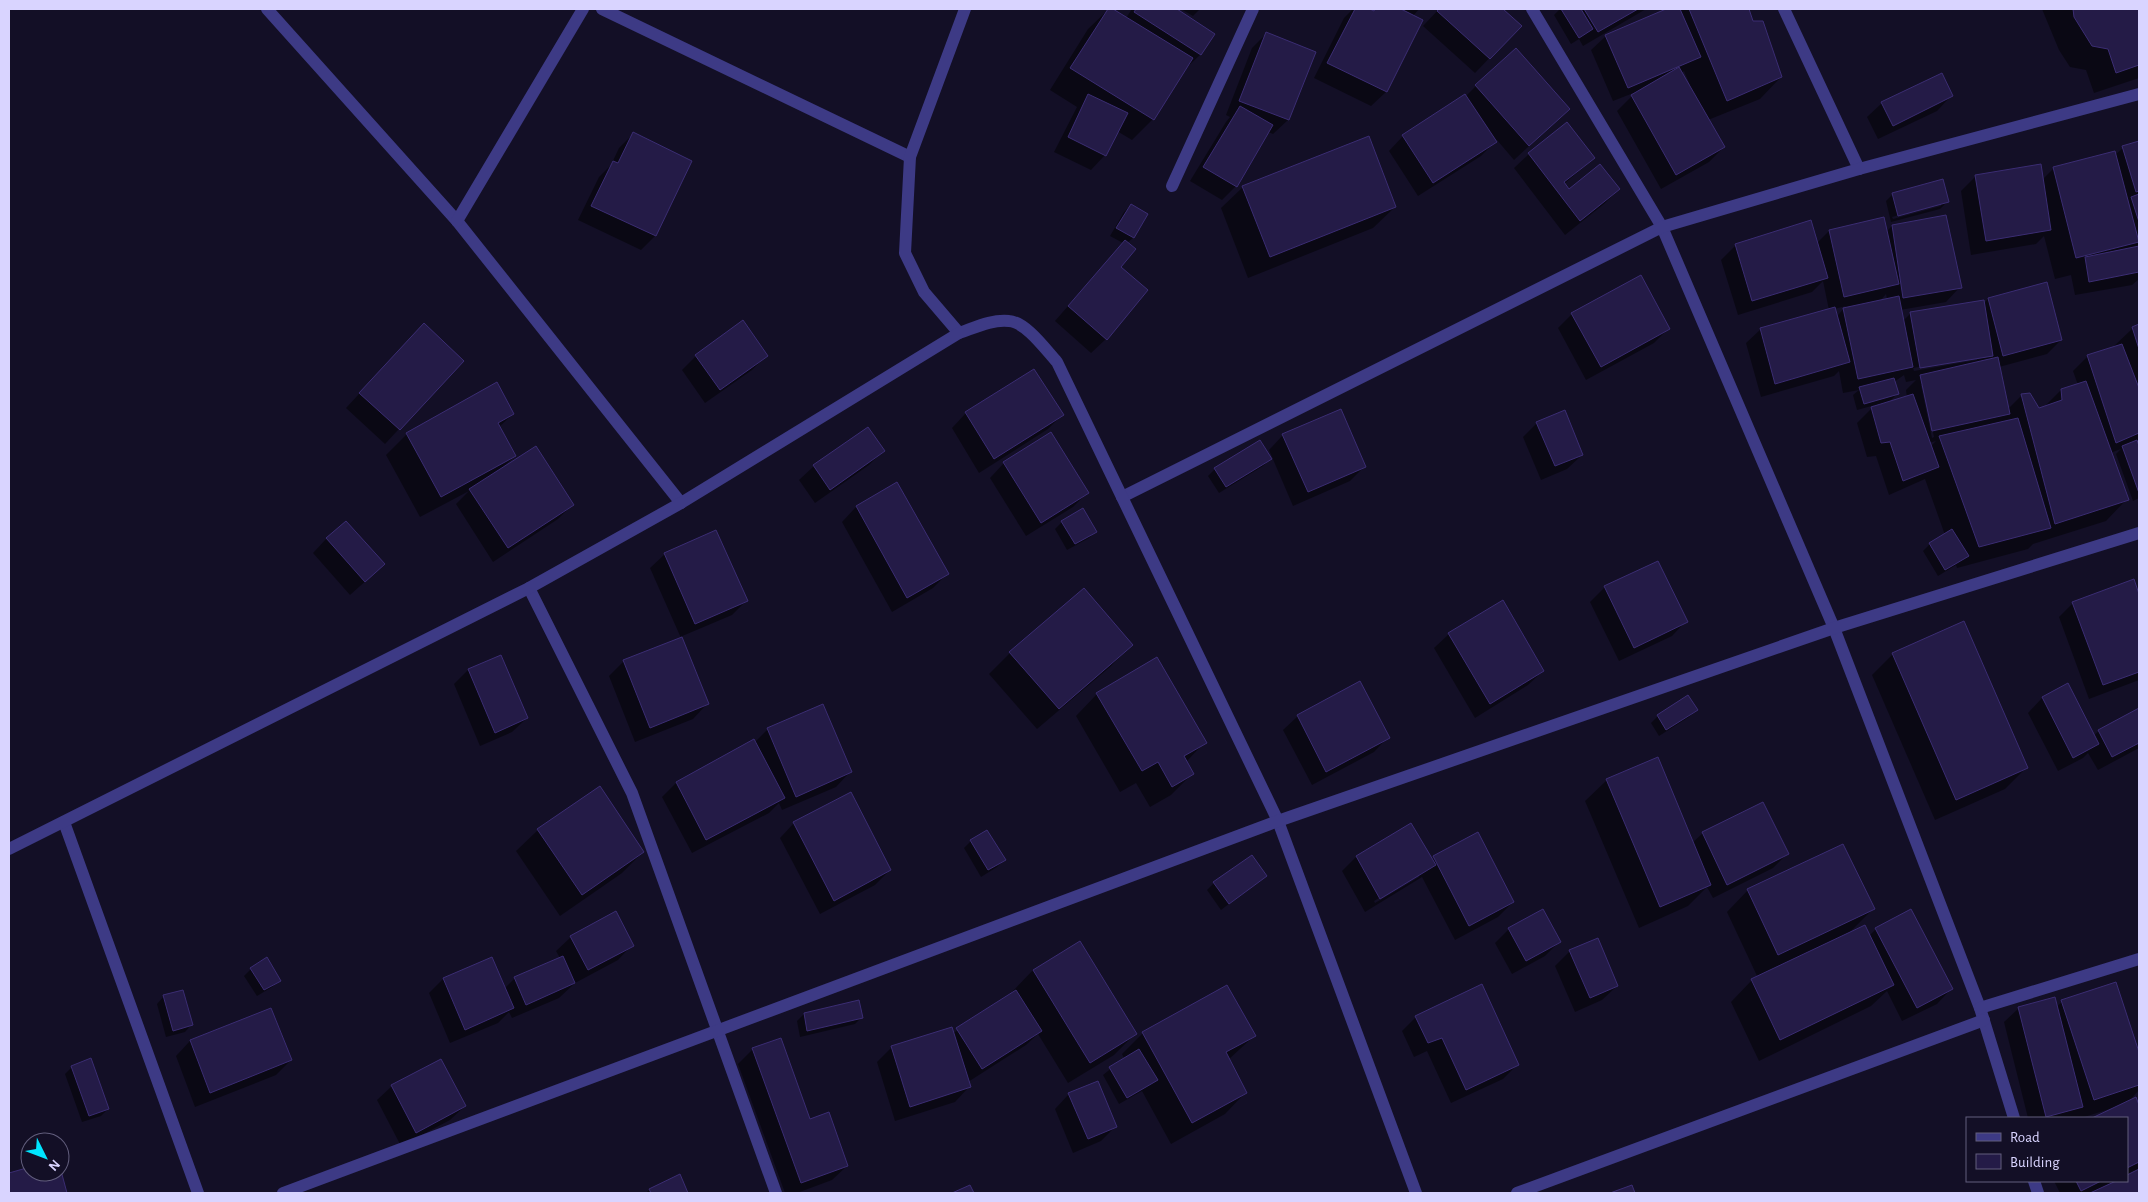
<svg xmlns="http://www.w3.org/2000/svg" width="2148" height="1202" viewBox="0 0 2148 1202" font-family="'Alegreya Sans',sans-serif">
<rect width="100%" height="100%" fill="#130f26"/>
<g fill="#0007" fill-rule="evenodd">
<path d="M1109,9L1126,18L1132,9H1175L1214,34L1200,55L1185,69L1153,119L1132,140L1117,131L1105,155L1091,170L1054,152L1077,107L1050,90L1088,29Z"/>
<path d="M1181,9H1200L1193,16Z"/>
<path d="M1353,9L1371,10L1372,9H1419L1413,16L1421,20L1386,92L1371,106L1314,78L1344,18Z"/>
<path d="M1439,9H1501L1520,26L1475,73L1423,26Z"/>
<path d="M1560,9H1646L1583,46L1579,39L1571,44L1554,15Z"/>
<path d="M1670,9H1747L1781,77L1760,99L1708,120L1724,147L1709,162L1661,189L1617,111L1636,92L1613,101L1591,50L1606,36ZM1684,71L1690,85L1689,86L1681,73Z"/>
<path d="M2042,9H2139V78L2094,93L2086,70L2070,67L2059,50Z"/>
<path d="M1266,34L1315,53L1288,120L1273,134L1268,132L1236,186L1222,200L1190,181L1226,122L1230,117L1226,115L1252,48Z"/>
<path d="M1476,86L1569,109L1514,160L1497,140L1481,156L1418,196L1389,151L1403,136L1466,96Z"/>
<path d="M1951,96L1937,111L1878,139L1867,117L1882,103Z"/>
<path d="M1567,124L1594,158L1564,184L1569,190L1619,189L1604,204L1565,235L1514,168L1529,154Z"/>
<path d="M633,134L655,236L641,250L578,220L599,177L611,165L619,148Z"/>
<path d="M2139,143V279L2132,285L2075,295L2071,275L2055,279L2044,236L2036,244L1971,255L1961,191L1975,177L2042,180L2054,168L2115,155L2123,148Z"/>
<path d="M1243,187L1395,207L1373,228L1248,278L1221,208Z"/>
<path d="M1893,194L1947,202L1940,209L1891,222L1886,201ZM1941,203V206L1893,219L1892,217Z"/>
<path d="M1131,205L1147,215L1133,238L1127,243L1119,268L1106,339L1091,353L1055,321L1123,243L1110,236L1124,212Z"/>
<path d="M1892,226L1960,287L1946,302L1900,310L1903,321L1911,313L1983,304L1988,299L2046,284L2061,340L2047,354L1999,367L2008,409L2022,395L2038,409L2044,407L2061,390L2078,385L2073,371L2088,356L2112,348L2133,328L2139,325V440L2136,442L2139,450V498L2133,501L2116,454L2121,449L2110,453L2127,499L2106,521L2033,544L2028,549L1957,568L1956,565L1938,576L1923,551L1930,544L1945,535L1925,479L1889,495L1876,456L1867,457L1857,423L1875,405L1857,410L1853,395L1859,390L1843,393L1839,371L1834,376L1761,397L1746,343L1761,329L1829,310L1823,281L1812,292L1738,315L1721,260L1736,245L1816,244L1829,231L1886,232ZM1886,294L1887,299L1880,301ZM1846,306L1839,314L1836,317L1834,309ZM1977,357V360L1914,371L1913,368ZM1904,375L1906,382L1916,380L1906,390L1907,398L1888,403L1897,394L1894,382ZM1921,385H1923L1934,437L1932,438ZM1936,441L1930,447L1929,443Z"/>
<path d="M1572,314L1669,328L1654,343L1586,380L1558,328Z"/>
<path d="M424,324L462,361L385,444L346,408Z"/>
<path d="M767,355L752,370L705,403L682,370L696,356Z"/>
<path d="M966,413L1062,415L1048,429L979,473L952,428Z"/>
<path d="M513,414L499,427L515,456L502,468L572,505L558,519L493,562L456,504L469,491L420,517L386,455L407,434Z"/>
<path d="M1537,423L1582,455L1567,469L1541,480L1523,437Z"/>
<path d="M1283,435L1364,467L1350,481L1293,506L1269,450Z"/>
<path d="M883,451L869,465L815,503L799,480L814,466Z"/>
<path d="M1270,459L1263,466L1219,493L1208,476L1215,469Z"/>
<path d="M1004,463L1087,493L1073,507L1026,536L990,478Z"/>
<path d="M897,484L947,574L933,588L892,612L842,522L856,507Z"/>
<path d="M1062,522L1096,531L1089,538L1067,550L1055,529Z"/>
<path d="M327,538L369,578L350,595L313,553Z"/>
<path d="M665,554L747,600L732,615L680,637L707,704L693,719L635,742L609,676L624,661L681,638L650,568Z"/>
<path d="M1657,562L1686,621L1672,636L1619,661L1590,602L1605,587Z"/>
<path d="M2133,581L2139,598V680L2089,699L2059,617L2073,603Z"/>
<path d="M1449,634L1543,671L1528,685L1475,718L1434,648Z"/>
<path d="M1131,645L1110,667L1037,729L989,674L1010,653Z"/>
<path d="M1893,654L2026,768L2005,789L1935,820L1872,675Z"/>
<path d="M500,656L527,718L512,732L480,746L454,684L468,670Z"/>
<path d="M2067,685L2093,736L2099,731L2139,710V748L2098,770L2088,753L2083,758L2058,771L2028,713L2042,698Z"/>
<path d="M1097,694L1205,742L1186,762L1193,773L1171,795L1150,807L1136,783L1120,792L1076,716Z"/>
<path d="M1696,710L1689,717L1659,736L1651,723L1658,716Z"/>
<path d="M1298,716L1388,737L1374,752L1312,785L1283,730Z"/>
<path d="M768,729L850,772L836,787L782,810L779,803L769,813L692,853L662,797L676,783L753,741L754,743Z"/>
<path d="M1607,780L1692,843L1703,833L1787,854L1773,868L1713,898L1707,887L1688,906L1639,928L1585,801Z"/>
<path d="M794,823L890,870L875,885L820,914L780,838Z"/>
<path d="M538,830L643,852L622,873L560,916L516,851Z"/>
<path d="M1477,834L1513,902L1498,917L1455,940L1422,877L1365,912L1342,871L1356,857L1431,860ZM1419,874V877L1375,903L1374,901Z"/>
<path d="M971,841L1004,860L997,867L981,877L964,848Z"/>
<path d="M1265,876L1221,910L1207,890L1214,883Z"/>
<path d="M1748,890L1873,909L1849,933L1869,936L1876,929L1951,989L1937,1004L1902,1021L1887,991L1871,1006L1759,1061L1731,1002L1752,980L1758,978L1727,912Z"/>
<path d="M1509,929L1559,942L1545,956L1512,974L1495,943Z"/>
<path d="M571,937L632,945L618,960L575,983L559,998L512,1018L509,1012L498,1023L450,1043L429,993L443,979L504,989L515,978L560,958L556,951Z"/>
<path d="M1570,951L1617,986L1602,1000L1575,1012L1555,966Z"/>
<path d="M251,969L279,980L272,987L257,996L244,976Z"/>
<path d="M1033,970L1135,1034L1114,1055L1068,1083L1038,1034L1026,1045L968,1082L969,1087L955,1102L895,1121L877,1062L892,1047L952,1034L1013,994L1012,992Z"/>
<path d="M2116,984L2139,1056V1090L2128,1102L2135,1099L2139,1108V1193H2060L2054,1181H2127V1118H2095L2114,1109L2113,1108L2081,1118H2028L2004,1022L2019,1008L2056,1007L2062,1002Z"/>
<path d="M164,996L192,1024L185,1032L166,1037L157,1004Z"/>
<path d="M271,1010L291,1060L276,1075L195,1107L176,1056L190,1041Z"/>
<path d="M804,1014L862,1017L855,1024L800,1037L797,1021Z"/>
<path d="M1416,1017L1518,1064L1503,1079L1451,1103L1427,1051L1414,1057L1402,1031Z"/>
<path d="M1143,1033L1254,1036L1228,1060L1246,1092L1225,1114L1171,1144L1142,1091L1119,1104L1103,1075L1124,1058L1122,1054Z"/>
<path d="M753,1049L847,1166L832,1180L797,1193H785L738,1064Z"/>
<path d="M72,1067L108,1109L101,1116L82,1122L65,1074Z"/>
<path d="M392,1086L465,1106L450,1120L401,1146L377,1100Z"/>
<path d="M1069,1094L1116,1126L1101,1141L1073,1153L1055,1109Z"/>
<path d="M30,1168V1172H60L66,1193H9V1174Z"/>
<path d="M679,1176L687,1193H646L649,1190Z"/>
</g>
<g fill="#241b47" stroke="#3b2d73">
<path d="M1108,9H1113L1193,58L1154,120L1070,68Z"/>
<path d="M1136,9H1177L1215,34L1201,55L1134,12Z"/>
<path d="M1355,9H1370L1374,11L1375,9H1401L1423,20L1387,92L1327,63Z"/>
<path d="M1439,9H1503L1522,26L1490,59L1437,11Z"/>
<path d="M1561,9H1581L1593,29L1579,38Z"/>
<path d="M1584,9H1638L1598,32Z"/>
<path d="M1666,9H1680L1701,57L1628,88L1605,35Z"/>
<path d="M1689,9H1749L1753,21H1763L1782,77L1727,101Z"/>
<path d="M2073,9H2139V65L2116,73L2108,49L2092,46L2074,17Z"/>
<path d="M1266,32L1316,52L1289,120L1239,101Z"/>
<path d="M1516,48L1570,109L1529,146L1475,85Z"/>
<path d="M1679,67L1725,147L1676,175L1631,95Z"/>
<path d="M1942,73L1953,96L1893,126L1881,102Z"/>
<path d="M1088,94L1128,113L1106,156L1068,137Z"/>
<path d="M1465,94L1497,142L1433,183L1402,135Z"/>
<path d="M1240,106L1273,125L1237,187L1203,167Z"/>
<path d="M1567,122L1595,158L1564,182L1569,189L1600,164L1620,189L1580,221L1528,153Z"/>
<path d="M633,132L692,161L656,236L591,206L613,161L618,163Z"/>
<path d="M1369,136L1396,207L1270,257L1242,186Z"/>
<path d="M2139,141V191L2136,192L2122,146Z"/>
<path d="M2115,151L2139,242L2076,258L2053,167Z"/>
<path d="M2041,164L2051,230L1986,241L1975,175Z"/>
<path d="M1943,179L1949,202L1898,216L1892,193Z"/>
<path d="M2139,194V222L2131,197Z"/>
<path d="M1131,204L1148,214L1134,238L1116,228Z"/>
<path d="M1946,215L1962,288L1903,298L1892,225Z"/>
<path d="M1884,217L1899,284L1844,297L1829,230Z"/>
<path d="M1811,220L1828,278L1752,301L1735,244Z"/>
<path d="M1125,240L1136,249L1121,267L1148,290L1107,340L1068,306Z"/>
<path d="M2139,246V272L2089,282L2085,257Z"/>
<path d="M1641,275L1670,329L1601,367L1571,313Z"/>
<path d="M2047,282L2062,340L2003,356L1988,298Z"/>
<path d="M1899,296L1913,367L1858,379L1843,308Z"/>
<path d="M1984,300L1993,356L1920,368L1910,312Z"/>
<path d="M1835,307L1850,362L1775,384L1760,328Z"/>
<path d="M743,320L768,356L720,390L695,355Z"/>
<path d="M424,323L464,361L400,430L359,393Z"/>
<path d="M2139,324V349L2132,327Z"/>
<path d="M2122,344L2139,388V433L2116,443L2087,355Z"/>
<path d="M1998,357L2010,414L1932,431L1920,375Z"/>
<path d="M1034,369L1064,415L994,459L965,412Z"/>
<path d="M1894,378L1899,394L1864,404L1859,387Z"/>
<path d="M2086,381L2129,500L2055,524L2021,394L2030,393L2039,408L2062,400L2061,389Z"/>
<path d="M497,382L514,414L498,423L516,456L441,497L406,433Z"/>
<path d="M1913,394L1939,467L1903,481L1890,442L1881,443L1871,407Z"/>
<path d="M1341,409L1366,467L1308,492L1282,434Z"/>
<path d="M1565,410L1583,455L1555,466L1536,422Z"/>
<path d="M2018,418L2051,528L1979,547L1939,436Z"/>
<path d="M868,427L885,451L830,490L813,465Z"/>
<path d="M1051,432L1089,493L1041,523L1003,462Z"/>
<path d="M1260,440L1272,459L1226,487L1214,468Z"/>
<path d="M2137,440L2139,446V493L2122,446Z"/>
<path d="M536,446L574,505L508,548L469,489Z"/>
<path d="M897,482L949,574L907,598L856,506Z"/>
<path d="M1083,508L1097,532L1075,544L1061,521Z"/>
<path d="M346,521L385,564L365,582L326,538Z"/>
<path d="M1952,529L1969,556L1945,570L1929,543Z"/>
<path d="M716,530L748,601L695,624L664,553Z"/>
<path d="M1658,561L1688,622L1634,648L1604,586Z"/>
<path d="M2134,579L2139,594V672L2103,685L2072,602Z"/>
<path d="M1084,588L1133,645L1059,709L1009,652Z"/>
<path d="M1503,600L1544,671L1490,704L1448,633Z"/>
<path d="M1964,621L2028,768L1956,800L1892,653Z"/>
<path d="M682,637L709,704L650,728L623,660Z"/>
<path d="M501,655L528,718L495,733L468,669Z"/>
<path d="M1157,657L1207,743L1184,756L1194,774L1172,787L1158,762L1142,771L1096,693Z"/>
<path d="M1360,681L1390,738L1326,772L1297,715Z"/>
<path d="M2068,683L2099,744L2073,758L2042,697Z"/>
<path d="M1688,695L1698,710L1666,730L1657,715Z"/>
<path d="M823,704L852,772L796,797L767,728Z"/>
<path d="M2139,708V743L2112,757L2098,730Z"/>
<path d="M754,739L785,798L706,840L676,782Z"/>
<path d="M1658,757L1711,885L1660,907L1606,779Z"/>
<path d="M600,786L644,852L582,895L537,829Z"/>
<path d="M851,792L891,870L834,901L793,822Z"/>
<path d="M1763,802L1789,854L1727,885L1702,832Z"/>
<path d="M1411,823L1436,865L1380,899L1356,856Z"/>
<path d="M987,830L1006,860L988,870L970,840Z"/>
<path d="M1478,832L1514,902L1469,926L1433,856Z"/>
<path d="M1843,844L1875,909L1778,955L1747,889Z"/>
<path d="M1252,855L1267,876L1229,904L1213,882Z"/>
<path d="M1543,909L1561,942L1526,961L1508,928Z"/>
<path d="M1911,909L1953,989L1917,1008L1875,928Z"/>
<path d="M616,911L634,946L588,970L570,936Z"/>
<path d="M1865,925L1894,985L1780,1040L1751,979Z"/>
<path d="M1598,938L1618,986L1590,998L1569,950Z"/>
<path d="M1080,941L1137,1034L1090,1063L1033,970Z"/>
<path d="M563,956L575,983L526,1005L514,977Z"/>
<path d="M267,957L281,981L264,990L250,968Z"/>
<path d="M492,957L514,1008L465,1030L443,978Z"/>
<path d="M2116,982L2139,1052V1085L2094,1100L2061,1000Z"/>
<path d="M1482,984L1519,1065L1466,1090L1442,1038L1428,1043L1415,1016Z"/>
<path d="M1227,985L1256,1036L1226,1052L1247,1093L1192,1123L1142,1032Z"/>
<path d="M183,990L193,1025L173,1031L163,995Z"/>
<path d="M1016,990L1042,1031L982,1069L956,1028Z"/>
<path d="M2055,997L2083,1107L2046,1117L2018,1007Z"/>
<path d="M859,1000L863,1018L807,1031L804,1013Z"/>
<path d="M271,1008L292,1060L210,1093L190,1040Z"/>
<path d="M952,1027L971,1087L910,1107L891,1046Z"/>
<path d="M781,1038L810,1119L829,1112L848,1166L801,1183L752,1048Z"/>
<path d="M1139,1049L1158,1080L1127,1098L1109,1067Z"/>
<path d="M91,1058L109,1109L89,1116L71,1066Z"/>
<path d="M441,1059L466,1106L416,1133L391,1085Z"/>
<path d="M1098,1081L1117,1127L1088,1139L1068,1093Z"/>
<path d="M2136,1097L2139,1105V1162L2127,1168V1118H2092Z"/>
<path d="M30,1167V1172H60V1167L67,1193H9V1173Z"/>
<path d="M2139,1169V1193H2090L2116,1181H2127V1175Z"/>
<path d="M680,1174L688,1193H651L649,1189Z"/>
<path d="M2076,1181H2101L2081,1191Z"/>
<path d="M970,1185L974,1193H952Z"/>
<path d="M1632,1185L1635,1193H1610Z"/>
</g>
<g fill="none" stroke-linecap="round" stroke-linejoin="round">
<g stroke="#3d3a85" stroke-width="12">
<path d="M267,9L457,221L681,503"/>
<path d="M602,9L910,157"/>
<path d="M1532,9L1662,227L1834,628L1980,1008L2014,1118"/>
<path d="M1784,9L1859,169"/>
<path d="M1172,186L1253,9"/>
<path d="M457,221L583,9"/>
<path d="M959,333L924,292L905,253L910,157L965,9"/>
<path d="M1122,497L1662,227L1859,169L2139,94"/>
<path d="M529,588L632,793L776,1193"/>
<path d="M64,822L198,1193"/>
<path d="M9,849L529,588L681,503L959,333C974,328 992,319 1009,321C1026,322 1046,350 1057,362L1278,821L1416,1193"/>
<path d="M1980,1008L2139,959"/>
<path d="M2034,1181L2038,1193"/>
<path d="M283,1193L1278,821L1834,628L2139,533"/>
<path d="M1517,1193L1984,1020"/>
</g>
</g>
<rect width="2148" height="1202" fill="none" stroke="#d9d4ff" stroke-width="20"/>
<rect x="1966" y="1117" width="162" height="65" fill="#130f26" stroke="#625e7d"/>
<rect x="1976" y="1133" width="25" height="8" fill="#3d3a85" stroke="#625e7d"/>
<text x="2010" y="1142" font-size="15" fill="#d9d4ff">Road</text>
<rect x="1976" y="1154" width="25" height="15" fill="#241b47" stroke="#625e7d"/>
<text x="2010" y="1167" font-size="15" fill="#d9d4ff">Building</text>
<g transform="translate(45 1157) rotate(132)"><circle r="24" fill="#130f26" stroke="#625e7d"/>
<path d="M0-4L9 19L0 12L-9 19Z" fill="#00e5ff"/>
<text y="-8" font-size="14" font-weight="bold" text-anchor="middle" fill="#d9d4ff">N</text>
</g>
</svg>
